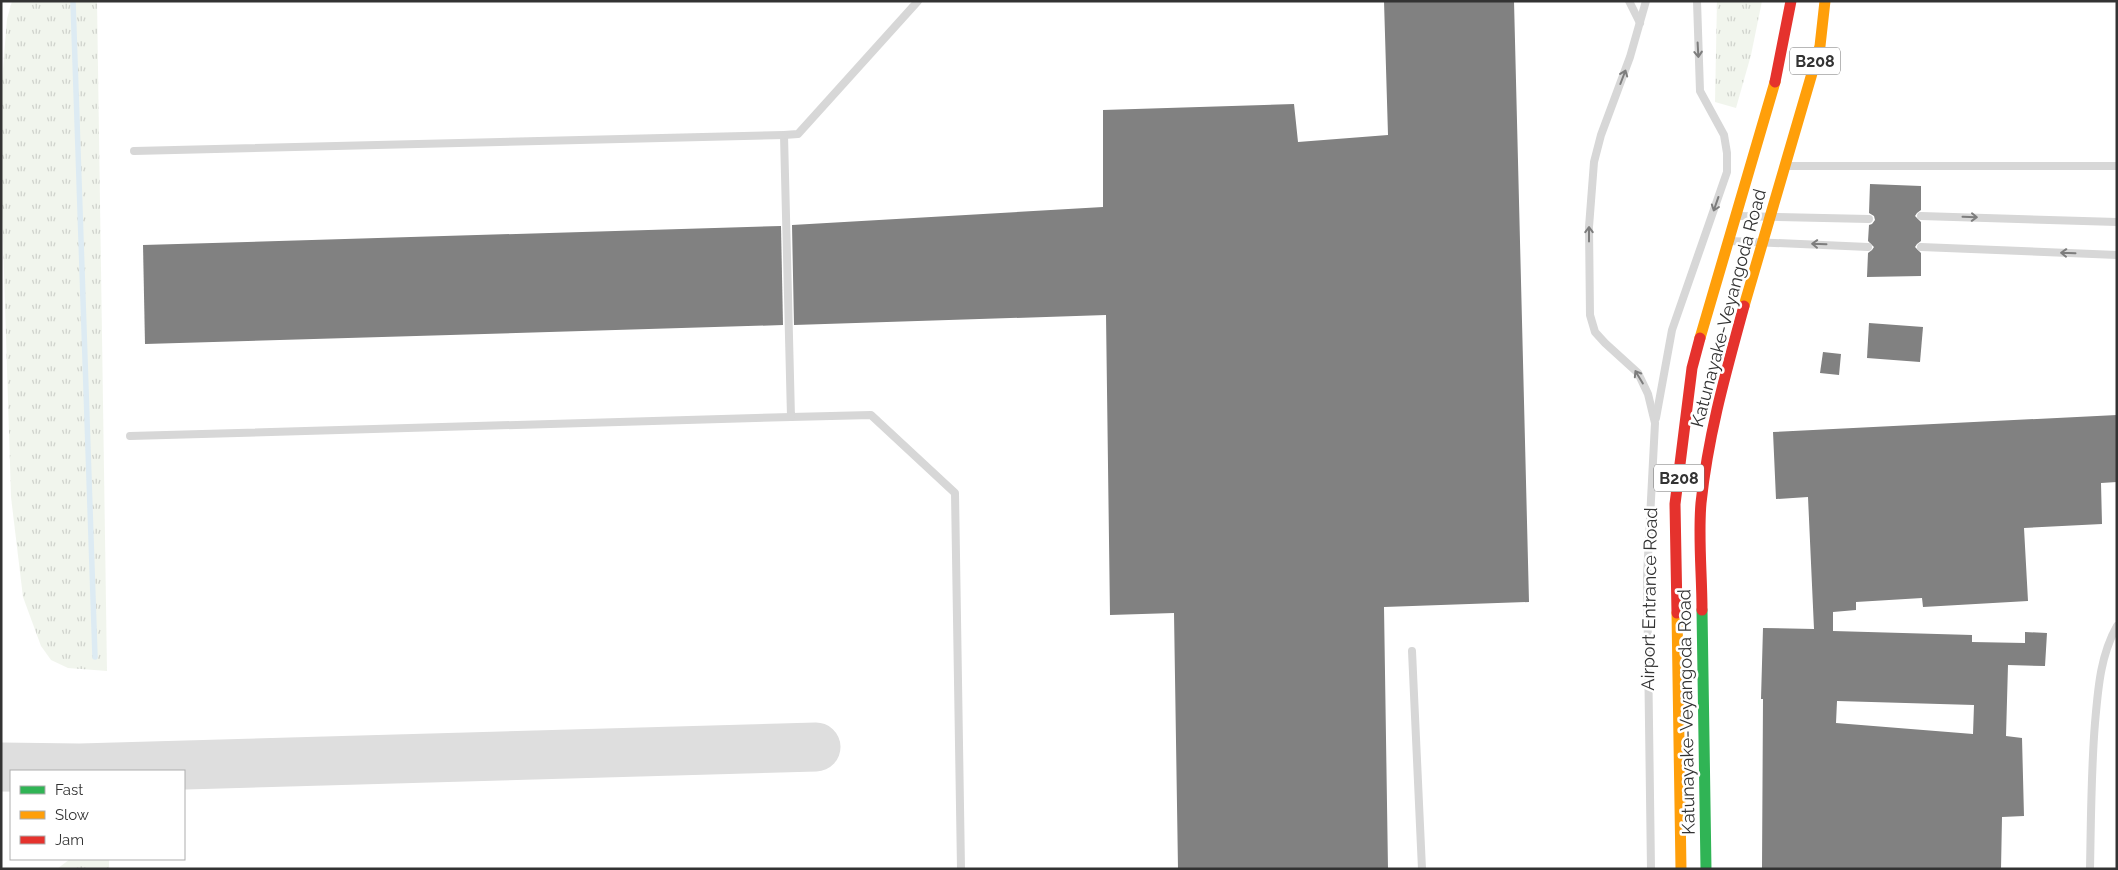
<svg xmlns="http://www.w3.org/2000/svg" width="2118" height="870" viewBox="0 0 2118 870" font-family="Raleway,sans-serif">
<defs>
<pattern id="grass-tufts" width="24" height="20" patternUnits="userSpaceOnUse" patternTransform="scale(1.25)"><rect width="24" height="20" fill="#f1f5ed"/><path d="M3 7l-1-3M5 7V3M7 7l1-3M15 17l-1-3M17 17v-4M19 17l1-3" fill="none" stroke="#cfd2cc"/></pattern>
</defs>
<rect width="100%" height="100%" fill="#fff"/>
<g fill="url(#grass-tufts)">
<path d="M12,1H97L107,671L68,668L51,660L41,646L23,597L11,497L1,177V94L7,19Z"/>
<path d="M1717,1H1762L1751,55L1736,108L1715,102Z"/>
<path d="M70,859H109V869H57Z"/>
</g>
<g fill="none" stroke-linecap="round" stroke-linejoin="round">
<path stroke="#ddebf3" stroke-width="5.5" d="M73,1L95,657"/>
<path stroke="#dedede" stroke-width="49" d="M1,767L80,768L816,747"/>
</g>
<g fill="#818181" fill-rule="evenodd">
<path d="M1384,1H1514L1529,602L1384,607L1388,869H1178L1174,613L1110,615L1106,315L794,325L792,225L1103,207V110L1294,104L1298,142L1388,135Z"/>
<path d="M1870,184L1921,186V210L1917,213L1915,216L1921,222V241L1917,244L1915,247L1921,253V276L1867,277L1868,253L1872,250L1874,247L1868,241L1869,225L1872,224L1875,220L1874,216L1869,213Z"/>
<path d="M781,226L783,325L145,344L143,245Z"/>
<path d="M1869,323L1923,327L1920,362L1867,358Z"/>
<path d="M1823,352L1841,354L1839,375L1820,373Z"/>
<path d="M2117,415V482L2101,483L2102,524L2024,528L2028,601L1923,607L1922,598L1856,602V610L1833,612V631L1972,635V642L2025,643V632L2047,633L2045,666L2008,665L2006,736L2022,738L2024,816L2002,817L2001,869H1762L1763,699H1761L1763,628L1814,629L1808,497L1776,499L1773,432ZM1837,701L1974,705L1973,734L1836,723Z"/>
</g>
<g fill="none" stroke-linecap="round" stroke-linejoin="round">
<g stroke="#d7d7d7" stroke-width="8">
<path d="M918,1L798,134L784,135L791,417L871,415L955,493L961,869"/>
<path d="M1629,1L1640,23"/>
<path d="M1646,1L1630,57L1601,135L1594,162L1589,227L1590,315L1595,332L1605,343L1638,373L1648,394L1655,423L1647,576L1651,869"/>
<path d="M134,151L784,135"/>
<path d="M1788,166H2117"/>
<path d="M1738,216L1869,219"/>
<path d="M1921,216L2117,222"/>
<path d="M1730,241L1868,247"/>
<path d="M1921,247L2117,255"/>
<path d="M1656,418L1672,330L1727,172V153L1724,135L1700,91L1697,1"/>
<path d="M130,436L791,417"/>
<path d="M1412,651L1422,869"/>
<path d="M2090,869C2091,820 2091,771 2095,723C2098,690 2100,656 2117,626"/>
</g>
<path stroke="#30b455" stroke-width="11" d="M1702,610L1706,869"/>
<g stroke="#ff9f0a" stroke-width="11">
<path d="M1744,306L1820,46L1825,1"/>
<path d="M1700,338L1775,82"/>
<path d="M1677,613L1681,869"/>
</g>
<g stroke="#e5322d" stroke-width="11">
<path d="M1775,82L1791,1"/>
<path d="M1702,610C1702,575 1698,537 1701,503C1708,435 1726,372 1744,306"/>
<path d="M1677,613L1675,504L1692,368L1700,338"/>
</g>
</g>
<defs><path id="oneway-shaft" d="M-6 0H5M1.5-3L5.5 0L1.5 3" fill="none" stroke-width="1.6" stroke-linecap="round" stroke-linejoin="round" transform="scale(1.25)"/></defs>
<g stroke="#7d7d7d">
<use href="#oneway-shaft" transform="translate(1698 50) rotate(87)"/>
<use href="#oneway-shaft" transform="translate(1623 77) rotate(-69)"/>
<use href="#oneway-shaft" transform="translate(1716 204) rotate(109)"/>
<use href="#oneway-shaft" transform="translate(1970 217) rotate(2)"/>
<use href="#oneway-shaft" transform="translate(1589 234) rotate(-90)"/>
<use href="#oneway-shaft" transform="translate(1819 244) rotate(-178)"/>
<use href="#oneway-shaft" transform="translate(2068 253) rotate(-178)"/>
<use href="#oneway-shaft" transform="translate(1639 377) rotate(-121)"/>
</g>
<g text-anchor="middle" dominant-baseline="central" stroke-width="5" stroke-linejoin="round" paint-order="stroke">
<g fill="#fff" stroke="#707070" stroke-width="1">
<rect x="1790" y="47.5" width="50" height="27" rx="4"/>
<rect x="1654" y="464.5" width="50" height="27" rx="4"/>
</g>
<g font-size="16" font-weight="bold" fill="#333">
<text x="1815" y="61">B208</text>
<text x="1679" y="478">B208</text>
</g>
<g font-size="18" fill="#333" stroke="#fff">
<text transform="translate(1728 308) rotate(-75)">Katunayake-Veyangoda Road</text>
<text transform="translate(1649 599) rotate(-89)">Airport Entrance Road</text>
<text transform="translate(1686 712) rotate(-91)">Katunayake-Veyangoda Road</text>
</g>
</g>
<rect width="2118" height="870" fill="none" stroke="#333333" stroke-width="5"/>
<rect x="10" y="770" width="175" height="90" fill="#ffffff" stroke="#adadad"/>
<rect x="20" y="786" width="25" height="8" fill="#30b455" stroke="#adadad"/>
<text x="55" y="795" font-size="15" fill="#333333">Fast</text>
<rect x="20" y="811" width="25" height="8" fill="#ff9f0a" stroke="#adadad"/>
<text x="55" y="820" font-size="15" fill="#333333">Slow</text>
<rect x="20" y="836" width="25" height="8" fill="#e5322d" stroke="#adadad"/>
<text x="55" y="845" font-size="15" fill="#333333">Jam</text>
</svg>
